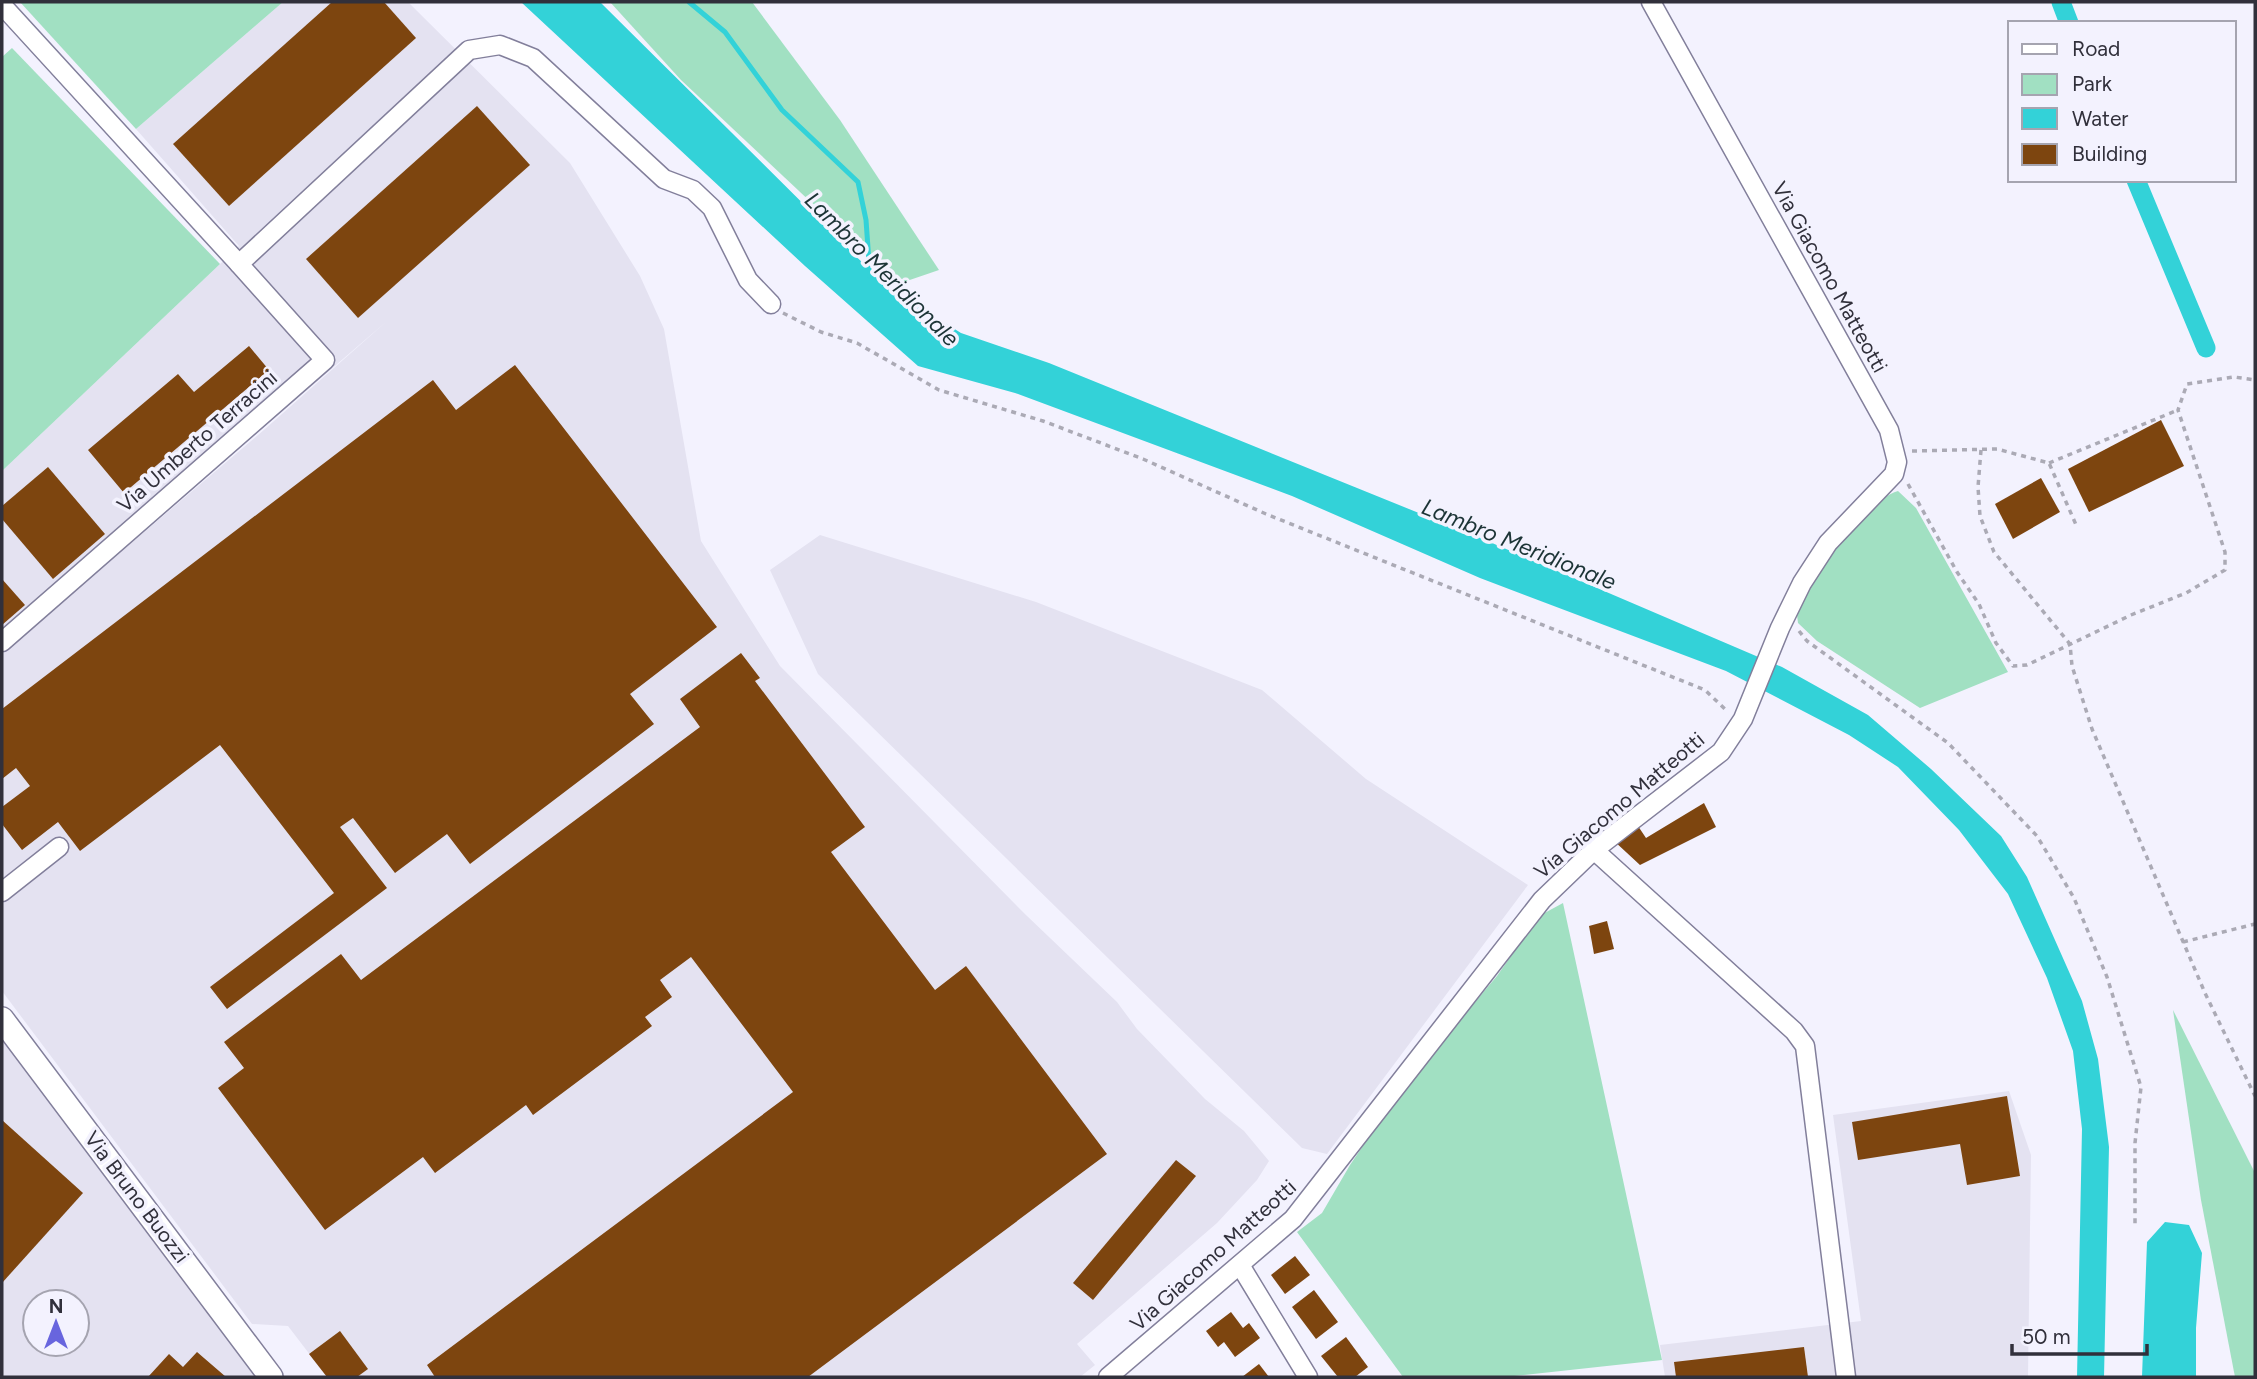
<svg xmlns="http://www.w3.org/2000/svg" width="2257" height="1379" viewBox="0 0 2257 1379" font-family="Figtree,sans-serif">
<rect width="100%" height="100%" fill="#f3f2fe"/>
<g fill="#e4e2f1" fill-rule="evenodd">
<path d="M283,2H408L570,163L640,276L664,329L701,541L780,666L1026,915L1117,1002L1137,1029L1205,1099L1244,1131L1269,1161L1257,1180L1217,1223L1077,1344L1095,1365L1080,1377H327L288,1326L252,1324L2,991V471L239,246L136,129ZM387,321L265,429L102,568V567Z"/>
<path d="M820,535L1036,602L1262,690L1366,779L1528,885L1327,1154L1302,1148L818,674L770,570Z"/>
<path d="M2,1038L154,1240L255,1377H2ZM35,1302H77V1344H35Z"/>
<path d="M2009,1091L2031,1155L2028,1377H1665L1660,1345L1861,1321L1833,1115Z"/>
</g>
<g fill="#a1e0c2">
<path d="M20,2H283L136,129Z"/>
<path d="M610,2H752L840,120L939,270L898,284L681,80Z"/>
<path d="M12,48L220,264L2,471V57Z"/>
<path d="M1898,491L1916,508L2008,672L1920,708L1817,641L1798,623L1796,607C1817,573 1860,503 1898,491Z"/>
<path d="M1563,903L1662,1360L1505,1377H1403L1297,1232L1322,1213L1350,1165L1402,1088L1497,976L1539,916Z"/>
<path d="M2173,1010L2255,1173V1377H2235L2201,1200Z"/>
</g>
<g fill="#33d2d8">
<path d="M521,2H600L887,287L961,333L1049,363L1478,537L1782,667L1868,715L1931,769L2001,836L2027,877L2082,1001L2098,1059L2109,1147L2104,1377H2077L2082,1129L2073,1051L2047,978L2008,894L1959,830L1898,767L1849,735L1726,671L1480,578L1292,496L1015,393L918,366L805,266Z"/>
<path d="M2165,1222L2189,1225L2202,1253L2196,1328V1377H2142L2147,1242Z"/>
</g>
<g fill="none" stroke-linecap="round" stroke-linejoin="round">
<path stroke="#33d2d8" stroke-width="5" d="M689,2L725,32L782,110L858,182L866,220L870,276"/>
<g stroke="#33d2d8" stroke-width="19">
<path d="M2061,2L2069,23"/>
<path d="M2136,180L2206,348"/>
</g>
</g>
<g fill="#7d450f">
<path d="M332,2H384L416,38L229,206L173,144Z"/>
<path d="M477,106L530,165L358,318L306,259Z"/>
<path d="M249,346L269,370L124,493L88,450L178,374L194,392Z"/>
<path d="M515,365L717,627L630,694L654,724L470,864L447,834L395,873L353,818L340,827L387,888L227,1009L210,987L334,893L220,745L80,851L58,822L22,850L2,824V807L30,786L16,768L2,779V709L433,380L456,410Z"/>
<path d="M2161,420L2184,466L2089,512L2068,469Z"/>
<path d="M48,467L105,534L53,579L2,519V506Z"/>
<path d="M2041,478L2060,512L2013,539L1995,504Z"/>
<path d="M2,579L25,605L2,625Z"/>
<path d="M741,653L760,678L755,681L865,827L831,852L935,990L966,966L1107,1154L808,1377H435L427,1365L793,1092L691,957L660,980L672,997L645,1017L652,1026L533,1115L526,1105L435,1173L423,1157L325,1230L218,1088L244,1068L224,1042L341,954L361,980L700,727L680,699Z"/>
<path d="M1704,803L1716,827L1640,865L1613,840L1638,826L1646,838Z"/>
<path d="M1607,921L1614,949L1594,954L1589,926Z"/>
<path d="M2007,1096L2020,1176L1967,1185L1960,1144L1858,1160L1852,1122Z"/>
<path d="M2,1120L83,1193L2,1283Z"/>
<path d="M1176,1160L1196,1176L1093,1300L1073,1283Z"/>
<path d="M1295,1256L1310,1275L1285,1294L1271,1275Z"/>
<path d="M1314,1290L1338,1322L1316,1339L1292,1307Z"/>
<path d="M1231,1312L1243,1328L1249,1323L1260,1338L1235,1357L1224,1342L1218,1347L1206,1331Z"/>
<path d="M340,1331L368,1369L357,1377H327L309,1354Z"/>
<path d="M1346,1337L1368,1367L1355,1377H1338L1321,1356Z"/>
<path d="M1804,1347L1808,1377H1676L1674,1362Z"/>
<path d="M197,1352L226,1377H148L169,1354L183,1367Z"/>
<path d="M1259,1364L1269,1377H1242Z"/>
</g>
<g fill="none" stroke-linecap="round" stroke-linejoin="round">
<g stroke="#827f9b" stroke-width="21">
<g id="minor">
<path d="M2,5L239,264"/>
<path d="M2,642L325,360L239,264L469,50L500,45L533,58L664,179L693,190L712,208L748,280L771,304"/>
<path d="M1594,850L1794,1031L1805,1046L1846,1377"/>
<path d="M2,892L59,847"/>
<path d="M1240,1265L1308,1377"/>
<path d="M1108,1377L1293,1219L1542,900L1594,850L1721,752L1743,719L1780,628L1802,583L1828,543L1894,474L1897,462L1889,430L1651,2"/>
</g>
</g>
<g stroke="#827f9b" stroke-width="26">
<path id="major" d="M2,1019L271,1377"/>
</g>
<g stroke="#abaab5" stroke-width="3.5" stroke-dasharray="5 5" stroke-linecap="butt">
<path d="M783,313L821,332L857,343L939,390L1043,421L1143,459L1266,514L1705,690L1727,711"/>
<path d="M1981,450L1978,487L1980,516L1994,552L2070,644L2072,666L2092,729L2205,993L2255,1096"/>
<path d="M1912,451L1997,449L2049,463L2077,527"/>
<path d="M2049,463L2178,410"/>
<path d="M1908,484L1957,572L1979,604L1996,643L2013,666L2027,665L2131,615L2186,593L2225,570V552L2178,410L2187,384L2234,377L2255,380"/>
<path d="M1799,631L1807,641L1948,743L2037,836L2074,898L2107,977L2141,1087L2135,1143V1227"/>
<path d="M2183,942L2255,924"/>
</g>
<use href="#minor" stroke="#fff" stroke-width="18"/>
<use href="#major" stroke="#fff" stroke-width="23"/>
</g>
<g text-anchor="middle" dominant-baseline="central" stroke-width="7" stroke-linejoin="round" paint-order="stroke">
<g font-size="21" fill="#31303b" stroke="#f3f2fe">
<text transform="translate(1830 277) rotate(61)">Via Giacomo Matteotti</text>
<text transform="translate(197 441) rotate(-41)">Via Umberto Terracini</text>
<text transform="translate(1619 805) rotate(-40)">Via Giacomo Matteotti</text>
<text transform="translate(137 1197) rotate(53)">Via Bruno Buozzi</text>
<text transform="translate(1213 1255) rotate(-42)">Via Giacomo Matteotti</text>
</g>
<g font-size="23" font-style="italic" fill="#1c3436" stroke="#f3f2fe">
<text transform="translate(882 269) rotate(45)">Lambro Meridionale</text>
<text transform="translate(1519 544) rotate(22)">Lambro Meridionale</text>
</g>
</g>
<rect width="2257" height="1379" fill="none" stroke="#31303b" stroke-width="7"/>
<rect x="2008" y="21" width="228" height="161" fill="#f3f2fe" stroke="#a5a4b0" stroke-width="2"/>
<rect x="2022" y="44" width="35" height="10" fill="#ffffff" stroke="#a5a4b0" stroke-width="2"/>
<text x="2072" y="56" font-size="21" fill="#31303b">Road</text>
<rect x="2022" y="74" width="35" height="21" fill="#a1e0c2" stroke="#a5a4b0" stroke-width="2"/>
<text x="2072" y="91" font-size="21" fill="#31303b">Park</text>
<rect x="2022" y="108" width="35" height="21" fill="#33d2d8" stroke="#a5a4b0" stroke-width="2"/>
<text x="2072" y="126" font-size="21" fill="#31303b">Water</text>
<rect x="2022" y="144" width="35" height="21" fill="#7d450f" stroke="#a5a4b0" stroke-width="2"/>
<text x="2072" y="161" font-size="21" fill="#31303b">Building</text>
<g transform="translate(56 1323)"><circle r="33" fill="#f3f2fe" stroke="#a5a4b0" stroke-width="2"/>
<path d="M0-5L12 26L0 18L-12 26Z" fill="#6865de"/>
<text y="-10" font-size="19" font-weight="bold" text-anchor="middle" fill="#31303b">N</text>
</g>
<path d="M2012 1344v10h135v-10" fill="none" stroke="#31303b" stroke-width="3.5"/>
<text x="2022" y="1344" font-size="21" fill="#31303b" stroke="#f3f2fe" stroke-width="5" paint-order="stroke">50 m</text>
</svg>
